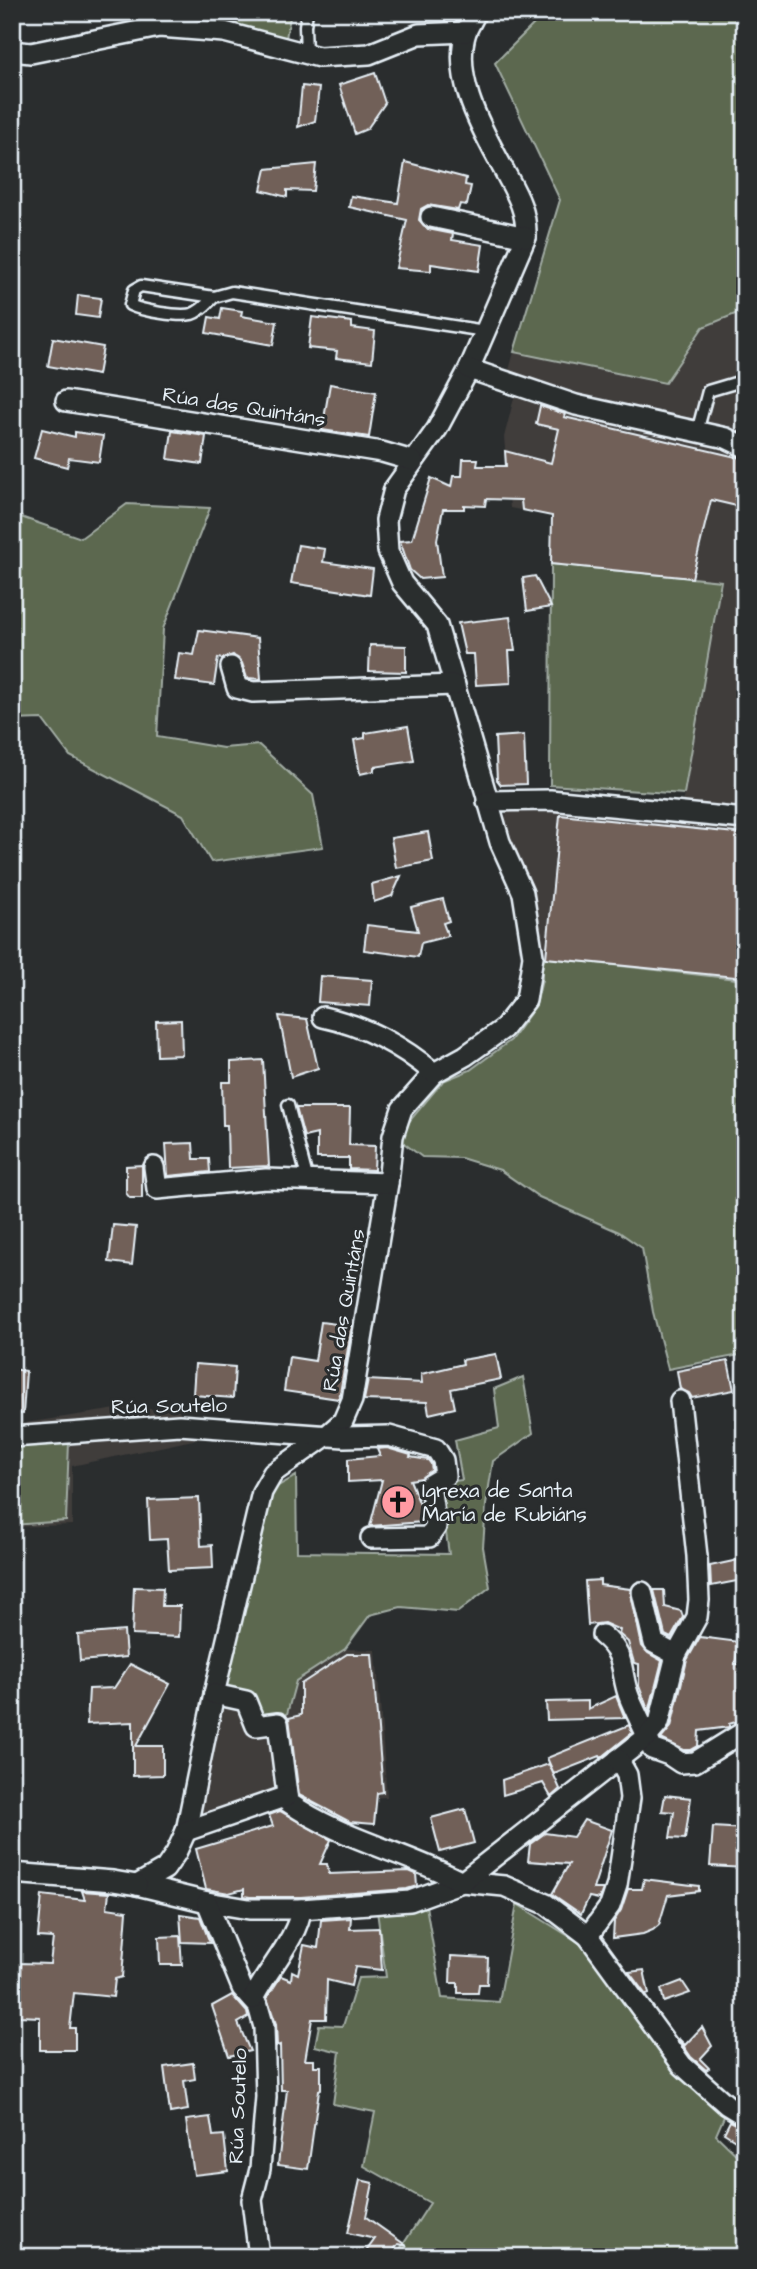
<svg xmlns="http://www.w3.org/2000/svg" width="757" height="2269" viewBox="0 0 757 2269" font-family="'Architects Daughter',sans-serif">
<rect width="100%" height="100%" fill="#2a2d2e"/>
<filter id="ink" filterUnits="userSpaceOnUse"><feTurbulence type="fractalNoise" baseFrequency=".0143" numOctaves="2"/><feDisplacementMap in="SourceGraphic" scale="14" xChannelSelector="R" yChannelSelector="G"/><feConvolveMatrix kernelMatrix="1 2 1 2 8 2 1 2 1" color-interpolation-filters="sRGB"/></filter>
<g filter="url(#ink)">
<g fill="#3f3c3b">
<path d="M745,310V980L542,957L530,890L502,824L507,813L518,807L549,809L679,822L721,581L551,564L552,516L510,508L504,437L514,398L509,370L514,352L665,383L703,327Z"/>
<path d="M123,1408L180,1410L179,1424L244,1429L72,1466V1525L12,1527V1425Z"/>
<path d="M345,1649L376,1650L387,1797L344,1799L308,1789L293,1800L195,1837L225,1691L260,1720L287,1714L296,1681Z"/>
</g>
<g fill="#5b6850" stroke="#a2aca4" stroke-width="2">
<path d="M158,12H291L284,48L159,27Z"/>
<path d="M546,12H745V310L703,327L665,383L514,352L560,200L495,63Z"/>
<path d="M127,504L210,508L163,629L157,737L223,748L259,745L313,795L323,847L211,862L183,815L70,756L42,719L12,720V514L81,538Z"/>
<path d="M551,564L721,581L684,794L550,785Z"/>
<path d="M542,957L745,980V1354L668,1369L653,1312L642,1248L619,1232L539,1197L500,1170L461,1158L422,1157L401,1141L407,1124L443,1081L470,1070L511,1040L536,1005L542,980Z"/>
<path d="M523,1377L533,1433L493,1461L486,1505L483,1547L490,1587L458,1612L401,1607L370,1615L345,1649L296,1681L287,1714L260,1720L225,1691L264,1494L296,1476L297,1552L449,1554L439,1483L462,1480L455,1440L499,1428L494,1389Z"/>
<path d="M69,1442L66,1521L12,1525V1448Z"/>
<path d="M425,1900L442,1998L499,2002L517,1904L583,1945L673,2064L726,2112L716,2135L745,2163V2257H395L430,2203L364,2166L375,2112L333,2104L340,2052L315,2046L319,2025L343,2026L358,1978L386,1977L377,1911Z"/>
</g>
<g fill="#716058" stroke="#e8f1f8" stroke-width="2">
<path d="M375,73L385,103L367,129L355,134L339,85Z"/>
<path d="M302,86L319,88L315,121L298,127Z"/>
<path d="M405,162L466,178L465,185L471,186L467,205L460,204L458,210L428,205L421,209L419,220L428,229L453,234L452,240L483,245L479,271L431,264V271L396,268L407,220L349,207L351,196L398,203Z"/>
<path d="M316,164L313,191L287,190V197L261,190L266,169Z"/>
<path d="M78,295L101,298L98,318L76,315Z"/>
<path d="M222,308L242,311L241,316L277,322L273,345L206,333L209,317L220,319Z"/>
<path d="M312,317L352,322V328L375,331L372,362L336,358L337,351L308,348Z"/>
<path d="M53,338L103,347L98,375L48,366Z"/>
<path d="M330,384L376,392L369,437L322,430Z"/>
<path d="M540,406L565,414L564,417L745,459V491L741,507L711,500L692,578L551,564L552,516L522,510L521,500L486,499L485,506L464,505V509H443L437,540L442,577L420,579L410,570L400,541L412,540L431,478L451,487L453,476H462L463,459H478L477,466H506L505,451L551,463L559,429L536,424Z"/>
<path d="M42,429L75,437V432L103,436L99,462L69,458L67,467L34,458Z"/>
<path d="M172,431L206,436L202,464L168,459Z"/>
<path d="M298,545L325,549L323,562L373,569L370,595L291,583Z"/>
<path d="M535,576L551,607L527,611L523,578Z"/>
<path d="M510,617L515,651H509L511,683L476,685L474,654H465L458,623Z"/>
<path d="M199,630L258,638L261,679L247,678L242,663L233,655L222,659L218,658L214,685L175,680L179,653L194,655Z"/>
<path d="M370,645L406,646V672L369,671Z"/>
<path d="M408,726L414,761L374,767V771L360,774L354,740L365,738V733Z"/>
<path d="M524,735L526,784L501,785L497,780L495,737Z"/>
<path d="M560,815L745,834V978L546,958Z"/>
<path d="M428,832L433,861L396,868L391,838Z"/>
<path d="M401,876L392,896L374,902L372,884Z"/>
<path d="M443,899L449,921L443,923L448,936L421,943L418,957L364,950L367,925L418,931L411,907Z"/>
<path d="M320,976L372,980L370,1006L318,1002Z"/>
<path d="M279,1016L307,1019L318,1068L291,1077Z"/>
<path d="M181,1020L182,1055L157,1056L156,1021Z"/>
<path d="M263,1060L269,1166L228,1168L227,1125H223L222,1082H231V1062Z"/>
<path d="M296,1108H350L349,1145L375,1146L374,1170L349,1169V1158H317V1134L304,1137Z"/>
<path d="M193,1143L194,1159H209L210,1172L168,1176L166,1144Z"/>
<path d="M142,1165V1198H130L126,1193V1166Z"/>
<path d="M113,1225L136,1227L132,1265L109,1262Z"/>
<path d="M321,1322L352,1326L339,1399L284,1391L289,1357L315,1361Z"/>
<path d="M496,1354L501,1379L451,1389L455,1408L429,1414L427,1402L364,1400L368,1380L422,1383L421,1374L463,1364L462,1360Z"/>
<path d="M728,1361L734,1390L692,1398L689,1393L680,1389L677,1371Z"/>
<path d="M195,1364L235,1367L233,1398L193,1395Z"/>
<path d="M12,1369L26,1371L23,1414L12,1413Z"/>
<path d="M387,1448L411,1455L410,1457L428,1460L431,1464L432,1470L421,1478L410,1480L421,1507L423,1522L370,1526L382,1480L348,1482V1459L380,1456L377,1449Z"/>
<path d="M199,1498L201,1546L212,1545L213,1568L169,1570L167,1539L150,1540L148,1500Z"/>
<path d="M738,1560L742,1580L711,1586L710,1566Z"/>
<path d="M600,1580V1585L630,1589L642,1646L648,1653L662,1661L649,1712L639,1686V1664L634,1663L628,1642L619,1634L620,1630L604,1623L588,1625L585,1581Z"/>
<path d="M134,1587L163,1588L162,1606H180L179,1637L132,1635Z"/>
<path d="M654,1590H664L665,1607L681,1611L683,1617L671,1638L665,1635Z"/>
<path d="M124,1631L126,1657L80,1661L78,1635Z"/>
<path d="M700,1637L739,1642L735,1664H745V1719L729,1724V1727L699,1731L698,1746L691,1750H684L661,1739L671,1727L687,1660Z"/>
<path d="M347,1654H372L383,1792L377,1793L374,1824L350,1822L299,1795L289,1718L301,1715V1684Z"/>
<path d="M130,1664L170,1684L136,1746H163V1775L133,1776V1722L87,1724L89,1689L114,1688Z"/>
<path d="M616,1696L625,1718L547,1720L546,1702L588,1701V1709Z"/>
<path d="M629,1725L632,1733L601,1758L600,1756L554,1774L547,1758Z"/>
<path d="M549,1764L560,1789L551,1797L543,1783L503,1795L502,1780Z"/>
<path d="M665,1795L691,1798L685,1839L670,1838L674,1812L662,1811Z"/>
<path d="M465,1809L474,1843L440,1852L431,1818Z"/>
<path d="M280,1811L331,1840L320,1864H327L329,1874L409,1871L416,1874L417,1886L407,1889L301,1897H250L244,1896V1889L229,1893L206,1889L196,1849L273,1826L269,1815Z"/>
<path d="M584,1820L612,1830L593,1889H603L599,1899L589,1897L581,1914L552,1894L569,1864L528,1861L530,1844L545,1833L573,1837Z"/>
<path d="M713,1827L745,1829V1868L710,1866Z"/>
<path d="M644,1879L699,1886V1891L668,1895L659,1925L653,1930L643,1934L613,1938L614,1921L621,1910L628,1889H642Z"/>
<path d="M82,1891L109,1893L107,1908L127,1911L122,1977L115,1979L113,1997L74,1993L70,2028H75V2050H40V2017L19,2016L21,1963L50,1964L53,1938L38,1937L42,1895L85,1900Z"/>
<path d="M180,1914L200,1917L210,1943L182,1942Z"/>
<path d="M351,1918L350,1929L379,1928L382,1970L355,1967L351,1986L327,1980L326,2019H312L305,2060H314V2066H321V2089L319,2090L308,2169L278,2165L287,2090H281L280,2045L277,2046L276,2024L267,1998L281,1976L291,1980L292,1971L298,1974L304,1945L318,1948L321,1920Z"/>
<path d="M180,1936L182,1965H160L159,1937Z"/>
<path d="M451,1956L488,1958L487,1984H479L478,1993H458V1983H450Z"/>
<path d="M644,1970L649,1994L646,1995L629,1972Z"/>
<path d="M682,1981L690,1993L664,2002L661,1989Z"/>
<path d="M232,1995L247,2012L248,2017L238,2023L250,2051L229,2056L212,2006Z"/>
<path d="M702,2027L712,2046L700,2059L709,2068L706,2070L691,2057L678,2038L685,2045Z"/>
<path d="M193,2063L195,2079L184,2081L188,2110L170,2113L164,2067Z"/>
<path d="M210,2117L213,2136L224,2135L228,2171L194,2175L186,2120Z"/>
<path d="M730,2121L745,2128V2146L724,2133Z"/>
<path d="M360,2180L373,2183L366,2217L407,2246L398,2244L389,2257H362L375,2239L348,2233Z"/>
</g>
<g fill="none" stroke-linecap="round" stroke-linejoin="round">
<g stroke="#e8f1f8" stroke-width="15">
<g id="service">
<path d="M306,54L305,26L307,12"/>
<path d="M214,297C208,303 201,311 192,314C179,317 142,311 130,305L134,290L141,286L214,297L232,292L485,331"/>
<path d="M697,432L708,391L745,380"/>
<path d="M288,1105L308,1181"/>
</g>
</g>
<g stroke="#e8f1f8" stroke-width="24">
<g id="minor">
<path d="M476,12C473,19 469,25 466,32C451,81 485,134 507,176C518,196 527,213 526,237L469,369L437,429L394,489L386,520L388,551L402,583L437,625L500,842L523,893L533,956L526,1000L503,1029L465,1056L434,1073L402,1109L393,1136L388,1183L352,1400L343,1421L326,1436L273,1473L262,1492L214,1694L186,1831L176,1853L165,1869L137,1885L207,1902L249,1909H301L410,1901L462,1882L504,1886L546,1904L588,1936L682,2065L727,2105L745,2116"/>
<path d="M12,51L31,53L159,27L224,32L319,57L369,54L419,34L466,32"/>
<path d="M431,217L526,237"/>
<path d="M469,369L576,405L726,438L745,447"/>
<path d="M66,401L382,452L413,461"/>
<path d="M231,667L237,688L253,692L455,685"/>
<path d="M487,801L550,800L745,819"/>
<path d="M323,1017C365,1026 401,1045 434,1073"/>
<path d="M154,1167L157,1189L266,1179L388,1183"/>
<path d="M12,1437L179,1425L344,1437L389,1436L436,1449L443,1460L445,1476L430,1485L436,1527L429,1537L371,1538"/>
<path d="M642,1592L654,1643L676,1655"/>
<path d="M602,1635C628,1656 619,1673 630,1699C637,1716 646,1731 652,1749L669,1755L681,1763L695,1762L745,1731"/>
<path d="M214,1694L246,1701L256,1726L278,1723L288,1802C340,1839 406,1852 462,1882L648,1736L659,1723L676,1655L697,1617L699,1600L697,1556L680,1401"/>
<path d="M186,1831L287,1796"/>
<path d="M12,1873L113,1881L137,1885"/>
<path d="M207,1902L242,1988L258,2006L264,2027L266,2097L260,2169L252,2200L259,2257"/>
<path d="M588,1936L610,1906L617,1885L630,1798L627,1775L618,1759"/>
<path d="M253,1999C265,1973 299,1936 301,1909"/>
</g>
</g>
<use href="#service" stroke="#2a2d2e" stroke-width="10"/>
<use href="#minor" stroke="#2a2d2e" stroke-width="19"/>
</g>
</g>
<defs>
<g id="church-disc" transform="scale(1.75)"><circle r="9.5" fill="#ff9aa2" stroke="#2a2d2e"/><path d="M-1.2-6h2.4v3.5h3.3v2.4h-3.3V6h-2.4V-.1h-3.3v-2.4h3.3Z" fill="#111"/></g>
</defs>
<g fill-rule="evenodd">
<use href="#church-disc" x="398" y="1502"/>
</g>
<g text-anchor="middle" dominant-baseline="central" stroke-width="6" stroke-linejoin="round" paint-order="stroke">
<g font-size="21" fill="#e8f1f8" stroke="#2a2d2e">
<text transform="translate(244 407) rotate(9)">Rúa das Quintáns</text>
<text transform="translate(344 1310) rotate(-80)">Rúa das Quintáns</text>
<text transform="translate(169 1406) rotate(-1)">Rúa Soutelo</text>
<text transform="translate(238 2106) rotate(-88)">Rúa Soutelo</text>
</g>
<g font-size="21" fill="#e8f1f8" stroke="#2a2d2e" text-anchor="start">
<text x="422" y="1490">Igrexa de Santa<tspan x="422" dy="24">María de Rubiáns</tspan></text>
</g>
</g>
<rect width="757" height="2269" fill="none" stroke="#2a2d2e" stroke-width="42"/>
<rect x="21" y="21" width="715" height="2227" fill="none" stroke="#e8f1f8" stroke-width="2.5" filter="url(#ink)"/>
</svg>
